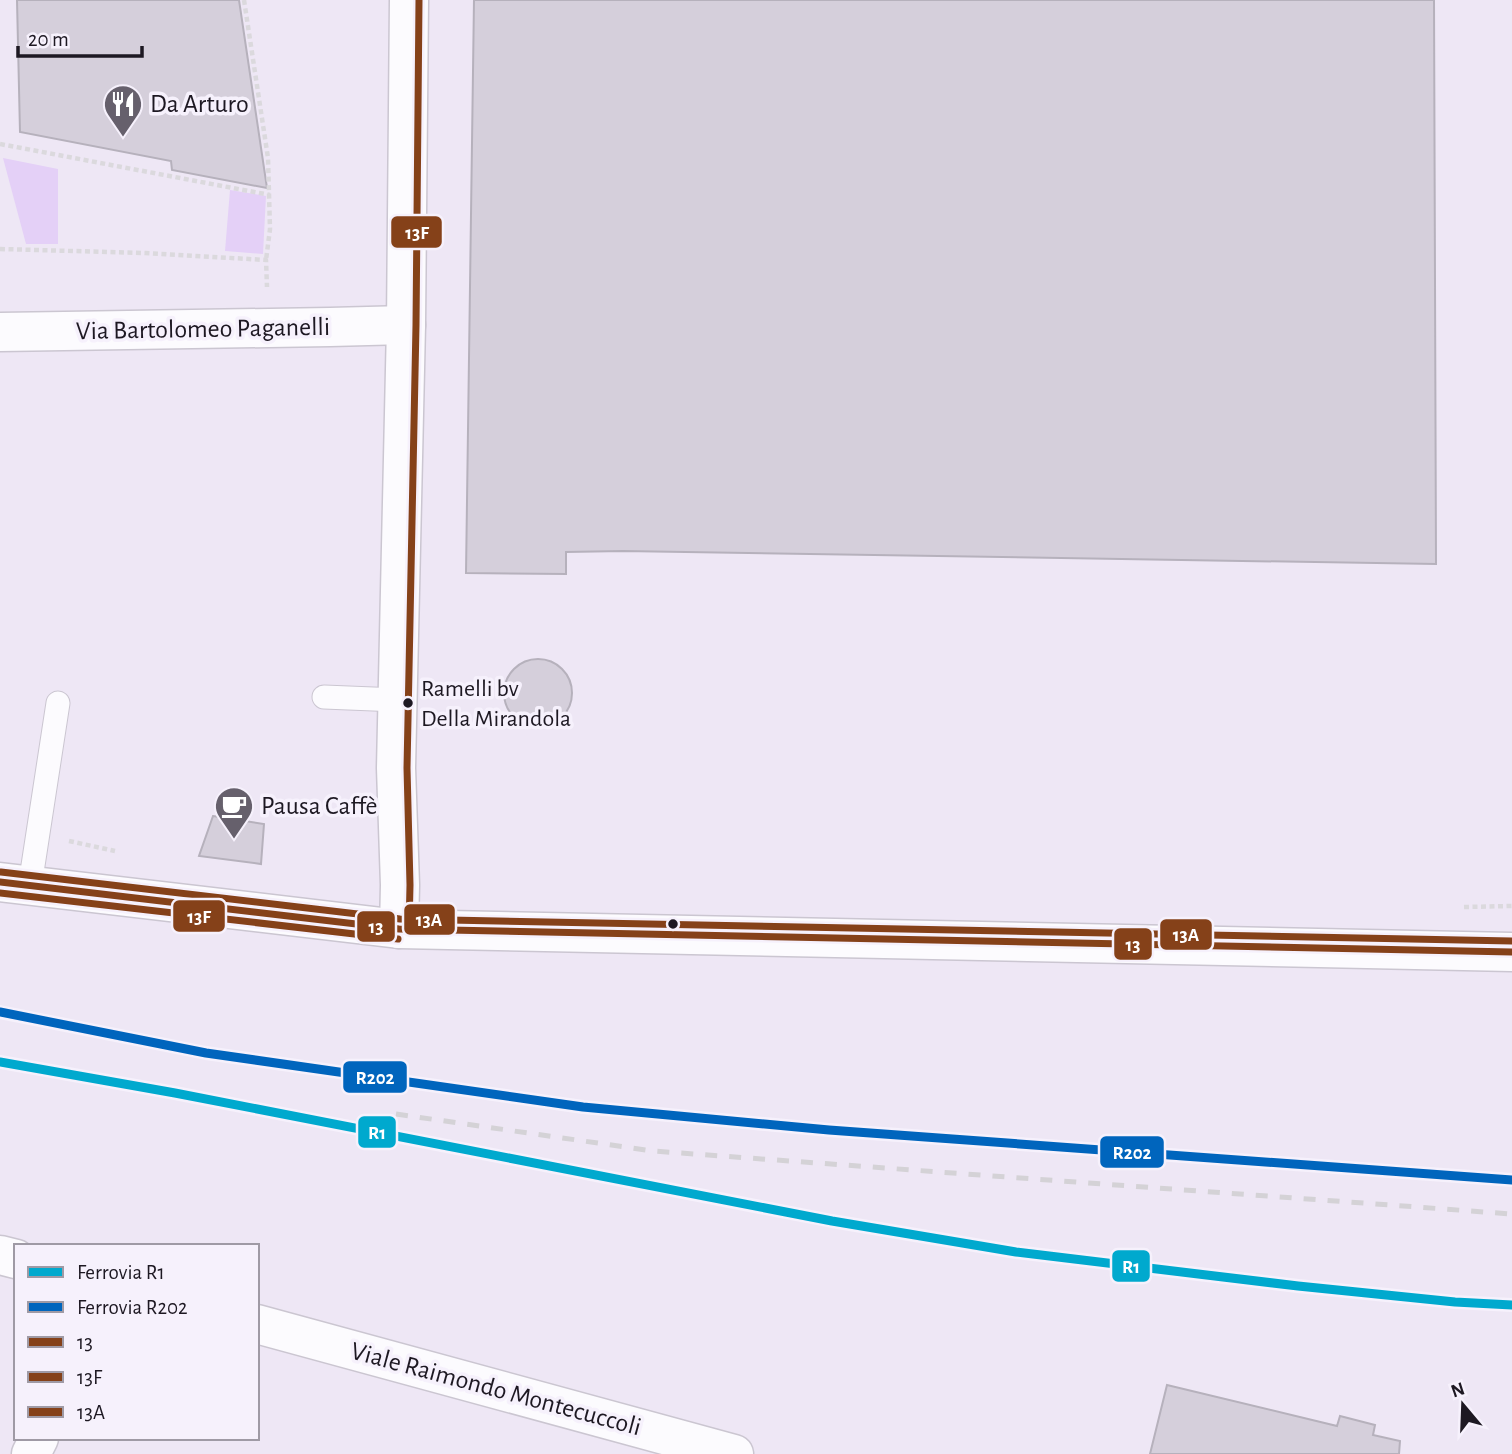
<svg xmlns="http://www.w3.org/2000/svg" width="1512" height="1454" viewBox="0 0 1512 1454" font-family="'Alegreya Sans',sans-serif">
<rect width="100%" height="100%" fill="#eee7f5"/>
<g fill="#e4d0f7">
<path d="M3,158L58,169V244H26Z"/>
<path d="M230,190L266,196L263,254L225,251Z"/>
</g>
<g fill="#d5cfdb" stroke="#b6b1bc" stroke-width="2">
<path d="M17,0H239L267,188L172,170L171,161L20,132Z"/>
<path d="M474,0H1434L1436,564L623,551L566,552V574L466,573Z"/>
<circle cx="538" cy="693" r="34"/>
<path d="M213,816L264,824L261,864L199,856Z"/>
<path d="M1167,1385L1337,1426L1340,1416L1375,1425L1373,1435L1400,1441L1399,1454H1150Z"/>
</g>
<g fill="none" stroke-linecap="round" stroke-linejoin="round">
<g stroke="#cbc6d1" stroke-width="25">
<g id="lane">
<path d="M324,697L398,700"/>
<path d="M30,885L58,703"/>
</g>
</g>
<g stroke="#cbc6d1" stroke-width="41">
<g id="street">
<path d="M0,332L330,327L406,325"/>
<path d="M399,929L400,885L396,768L406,325L409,0"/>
<path d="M31,1454L39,1438"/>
</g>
</g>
<g stroke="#cbc6d1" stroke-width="41">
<g id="secondary">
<path d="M0,882L399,929L1512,952"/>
<path d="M0,1255L16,1259"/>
<path d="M257,1324L734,1454"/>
</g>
</g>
<g stroke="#dbd9dd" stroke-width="4.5" stroke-dasharray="5 3.5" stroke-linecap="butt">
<path d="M244,0L268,158L270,229L266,260"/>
<path d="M0,144L270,195"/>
<path d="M0,249L145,253L266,260L267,287"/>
<path d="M69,841L115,851"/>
<path d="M1464,907L1512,906"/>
</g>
<use href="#lane" stroke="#fcfbfe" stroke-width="23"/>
<use href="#street" stroke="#fcfbfe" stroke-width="38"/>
<use href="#secondary" stroke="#fcfbfe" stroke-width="38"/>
<path stroke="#d4d2d6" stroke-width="5" stroke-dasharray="12 12" stroke-linecap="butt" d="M396,1114L653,1151L1512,1214"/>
<g stroke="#f6f1fc" stroke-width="12">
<path id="bus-1" d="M0,882L399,929L1512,952"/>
</g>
<g stroke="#f6f1fc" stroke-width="12">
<g id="bus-2">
<path d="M0,893L398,939"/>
<path d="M409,929L410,885L407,768L416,325L419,0"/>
</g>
</g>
<g stroke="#f6f1fc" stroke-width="12">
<path id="bus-3" d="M1,872L400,919L1512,941"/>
</g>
<use href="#bus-1" stroke="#854119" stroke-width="7"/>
<use href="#bus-2" stroke="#854119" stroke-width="7"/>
<use href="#bus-3" stroke="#854119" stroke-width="7"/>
<g stroke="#f6f1fc" stroke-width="14">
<path id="rail-1" d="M0,1062L175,1093L832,1221L1016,1252L1298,1286L1455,1302L1512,1305"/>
</g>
<g stroke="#f6f1fc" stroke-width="14">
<path id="rail-2" d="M0,1012L206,1053L583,1107L829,1130L1512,1180"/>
</g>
<use href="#rail-1" stroke="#00a9ce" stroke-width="9"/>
<use href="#rail-2" stroke="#0065bd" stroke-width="9"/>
</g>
<defs>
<g id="restaurant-pin" transform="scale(2.0125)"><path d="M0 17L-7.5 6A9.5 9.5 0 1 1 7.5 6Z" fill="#66606c" stroke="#f6f1fc"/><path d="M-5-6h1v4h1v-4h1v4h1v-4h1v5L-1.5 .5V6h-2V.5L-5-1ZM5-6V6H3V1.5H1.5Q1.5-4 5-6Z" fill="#fff"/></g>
<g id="cafe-pin" transform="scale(2.0125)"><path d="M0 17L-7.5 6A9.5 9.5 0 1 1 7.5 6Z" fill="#66606c" stroke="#f6f1fc"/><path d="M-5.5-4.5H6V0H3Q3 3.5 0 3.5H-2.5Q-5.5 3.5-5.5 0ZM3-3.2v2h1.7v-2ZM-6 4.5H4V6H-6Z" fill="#fff"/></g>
</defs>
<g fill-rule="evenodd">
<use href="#restaurant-pin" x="123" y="104"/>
<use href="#cafe-pin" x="234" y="806"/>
</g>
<g fill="#1d1822" stroke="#f6f1fc" stroke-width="2.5">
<circle cx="408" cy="703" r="6"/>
<circle cx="673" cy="924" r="6"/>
</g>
<g text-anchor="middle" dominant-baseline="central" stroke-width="7" stroke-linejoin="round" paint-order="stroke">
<g font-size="24" fill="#1d1822" stroke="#f6f1fc" text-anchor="start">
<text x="421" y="689">Ramelli bv<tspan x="421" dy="30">Della Mirandola</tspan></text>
</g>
<g font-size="26" fill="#1d1822" stroke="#f6f1fc" text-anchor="start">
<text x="150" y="104">Da Arturo</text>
<text x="261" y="806">Pausa Caffè</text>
</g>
<g font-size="26" fill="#1d1822" stroke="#f6f1fc">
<text transform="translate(203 329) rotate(-1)">Via Bartolomeo Paganelli</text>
<text transform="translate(496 1389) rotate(15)">Viale Raimondo Montecuccoli</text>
</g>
</g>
<g stroke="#f6f1fc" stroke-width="2.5">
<rect x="390" y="215" width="53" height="34" rx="7" fill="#854119"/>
<rect x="172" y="899" width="54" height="34" rx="7" fill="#854119"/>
<rect x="403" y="903" width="53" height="33" rx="7" fill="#854119"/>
<rect x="356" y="910" width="40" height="33" rx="7" fill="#854119"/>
<rect x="1159" y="918" width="54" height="33" rx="7" fill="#854119"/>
<rect x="1113" y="927" width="40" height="34" rx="7" fill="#854119"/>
<rect x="342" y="1060" width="66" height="34" rx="7" fill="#0065bd"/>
<rect x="357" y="1115" width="40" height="34" rx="7" fill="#00a9ce"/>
<rect x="1099" y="1135" width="66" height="34" rx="7" fill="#0065bd"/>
<rect x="1111" y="1249" width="40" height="34" rx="7" fill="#00a9ce"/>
</g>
<g font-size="19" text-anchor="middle" font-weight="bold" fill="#fff">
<text x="417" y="239">13F</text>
<text x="199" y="923">13F</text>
<text x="429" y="926">13A</text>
<text x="376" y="933">13</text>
<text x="1186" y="941">13A</text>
<text x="1133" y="951">13</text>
<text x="375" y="1084">R202</text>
<text x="377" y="1139">R1</text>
<text x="1132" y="1159">R202</text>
<text x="1131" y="1273">R1</text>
</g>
<rect x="14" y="1244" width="245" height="196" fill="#f6f1fc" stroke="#9f9aa5" stroke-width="2"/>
<rect x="28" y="1267" width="35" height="10" fill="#00a9ce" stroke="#9f9aa5" stroke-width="2"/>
<text x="77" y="1279" font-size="21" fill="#1d1822">Ferrovia R1</text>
<rect x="28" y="1302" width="35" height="10" fill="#0065bd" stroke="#9f9aa5" stroke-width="2"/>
<text x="77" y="1314" font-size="21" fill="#1d1822">Ferrovia R202</text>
<rect x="28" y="1337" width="35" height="10" fill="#854119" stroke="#9f9aa5" stroke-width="2"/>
<text x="77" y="1349" font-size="21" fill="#1d1822">13</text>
<rect x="28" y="1372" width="35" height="10" fill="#854119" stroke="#9f9aa5" stroke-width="2"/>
<text x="77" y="1384" font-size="21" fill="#1d1822">13F</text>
<rect x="28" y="1407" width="35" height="10" fill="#854119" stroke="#9f9aa5" stroke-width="2"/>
<text x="77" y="1419" font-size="21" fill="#1d1822">13A</text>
<g transform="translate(1463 1405) rotate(341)" stroke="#f6f1fc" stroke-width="5" paint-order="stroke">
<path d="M0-5L12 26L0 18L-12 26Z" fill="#1d1822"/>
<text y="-10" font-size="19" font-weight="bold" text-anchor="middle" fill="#1d1822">N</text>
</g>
<path d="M18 46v10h124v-10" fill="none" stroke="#1d1822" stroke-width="3.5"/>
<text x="28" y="46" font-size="21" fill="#1d1822" stroke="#f6f1fc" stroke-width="5" paint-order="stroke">20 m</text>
</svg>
